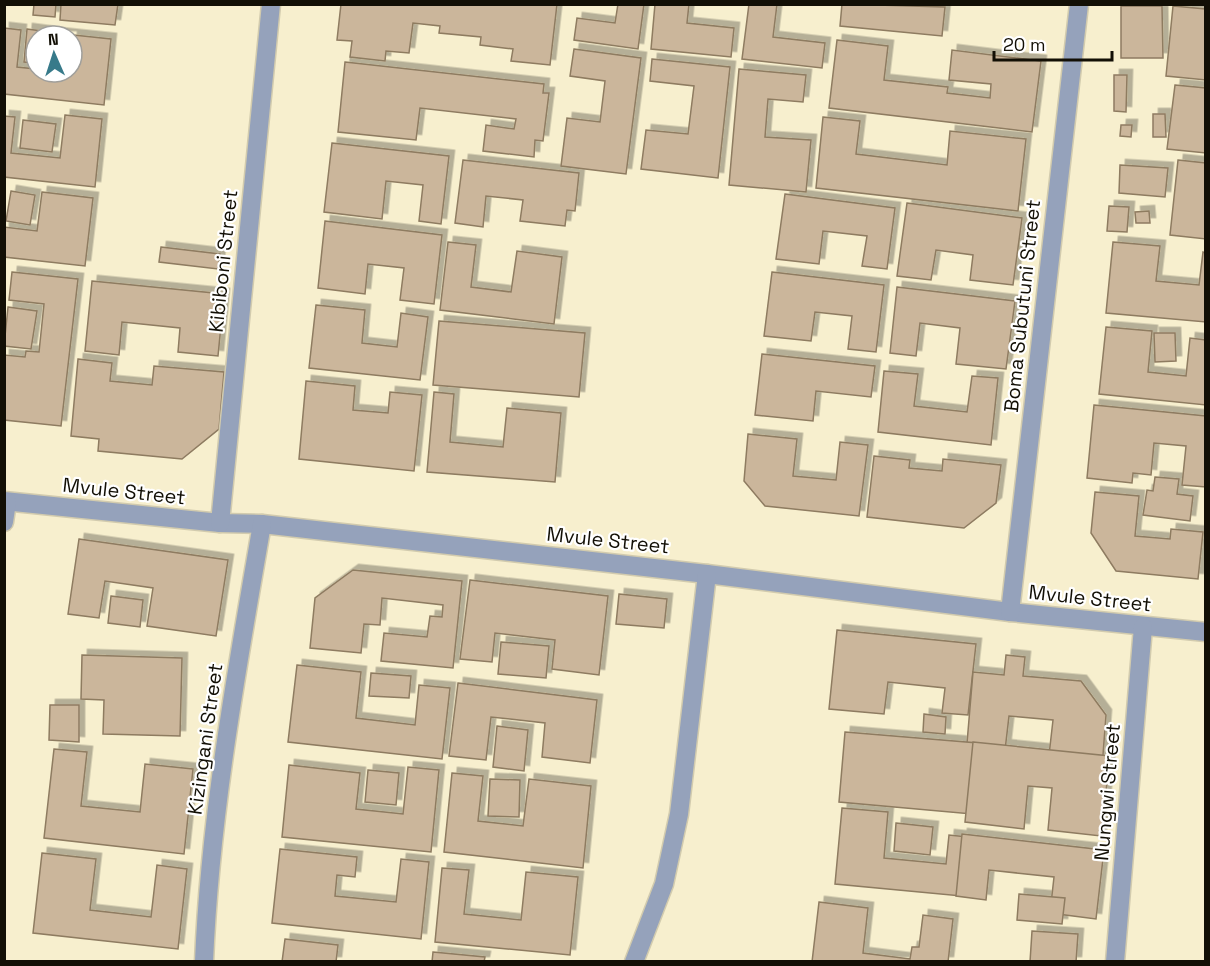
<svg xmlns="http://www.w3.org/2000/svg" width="1210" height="966" viewBox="0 0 1210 966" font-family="'Space Grotesk',sans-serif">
<defs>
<filter id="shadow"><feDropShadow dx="5.5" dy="-5.5" stdDeviation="0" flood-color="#0004"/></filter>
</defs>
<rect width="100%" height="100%" fill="#f7efce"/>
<g fill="#cbb69b" stroke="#8e7b61" stroke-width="1.5" filter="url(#shadow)">
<path d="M34,4H56L55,17L33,15Z"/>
<path d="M61,4H118L115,25L60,20Z"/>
<path d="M341,4H557L550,65L511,61L513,49L480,45L481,37L439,33L440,26L413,23L409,53L386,51L385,61L350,57L352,41L337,40Z"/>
<path d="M618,4H644L638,49L574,40L577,18L615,23Z"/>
<path d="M655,4H689L687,23L734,28L731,57L651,49Z"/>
<path d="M749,4H777L773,37L825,43L822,68L742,59Z"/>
<path d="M842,4L945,7L942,36L840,26Z"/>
<path d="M1121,6H1162L1163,58H1121Z"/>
<path d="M1173,6L1206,9V80L1166,76Z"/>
<path d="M4,28L21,30L17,67L36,69V72H72V36H55V33L111,39L104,105L4,94Z"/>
<path d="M27,29L49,32V36H36V63L24,62Z"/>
<path d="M837,40L888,46L884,80L948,87L947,93L990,98L991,84L949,80L952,50L1041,61L1032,132L829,108Z"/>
<path d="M574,49L641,58L626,174L561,166L567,118L600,122L605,81L570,76Z"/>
<path d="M652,59L730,67L718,178L641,169L646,130L688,134L694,86L650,81Z"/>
<path d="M345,62L544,84L543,93H549L543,141L535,140L534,157L483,151L486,125L514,129L516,119L420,108L416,140L338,132Z"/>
<path d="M739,69L806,75L803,102L768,99L765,137L811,140L806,192L729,185Z"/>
<path d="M1114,75H1127L1126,112L1114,111Z"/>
<path d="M1175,85L1206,88V153L1167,149Z"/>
<path d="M1153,114H1165L1166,137H1153Z"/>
<path d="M65,115L102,119L95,187L4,177V116L15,117L11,153L60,158Z"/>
<path d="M823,117L860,121L856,154L947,165L950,131L1026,139L1018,211L816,188Z"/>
<path d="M23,120L56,124L52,152L20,148Z"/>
<path d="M1121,125H1132L1131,137L1120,136Z"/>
<path d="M332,143L449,156L441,224L419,221L423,185L386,181L382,219L324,212Z"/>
<path d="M463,160L579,173L575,211L567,210L565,226L520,221L523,200L486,196L483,227L455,223Z"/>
<path d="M1178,160L1206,163V239L1170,235Z"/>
<path d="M1120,165L1168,168L1165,197L1119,193Z"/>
<path d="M11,191L35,195L30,225L6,221Z"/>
<path d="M42,192L93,198L85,266L4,257V227L37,231Z"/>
<path d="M785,194L895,208L887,269L862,266L867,236L823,231L819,264L776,259Z"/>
<path d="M907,203L1022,218L1013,285L970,280L973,255L936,250L931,280L897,276Z"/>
<path d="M1109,206L1129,207L1127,232L1107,231Z"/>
<path d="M1149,211L1150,223H1136L1135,212Z"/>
<path d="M325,221L442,235L434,304L400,300L404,268L368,264L365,294L318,288Z"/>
<path d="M448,242L476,245L471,287L511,292L517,251L562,257L554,324L440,310Z"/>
<path d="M1113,242L1160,246L1156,281L1199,285L1203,252L1206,253V322L1106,313Z"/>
<path d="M161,247L220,254L218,269L159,262Z"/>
<path d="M12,272L78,279L61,426L4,420V355L25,357L26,351L39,352L44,304L9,300Z"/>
<path d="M772,272L884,285L876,352L848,349L852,316L815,312L811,341L764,336Z"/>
<path d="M92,281L224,294L218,356L178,352L180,328L122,322L119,355L85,351Z"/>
<path d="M897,287L1015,301L1006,369L956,364L960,328L920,323L916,356L890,353Z"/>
<path d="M316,305L365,310L362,343L397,347L401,313L428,317L420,380L309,368Z"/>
<path d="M8,307L37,311L31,349L4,346Z"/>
<path d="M439,321L585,333L579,397L433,385Z"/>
<path d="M1106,327L1152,331L1148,372L1186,376L1190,338L1206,340V405L1099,394Z"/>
<path d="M1154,333H1175L1176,361L1155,362Z"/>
<path d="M762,354L875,366L871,397L816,391L813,421L755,415Z"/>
<path d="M78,359L112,363L110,381L152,385L154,366L224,372L219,429L182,459L98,451L99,439L71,436Z"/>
<path d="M884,371L918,374L914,406L967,412L972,376L998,378L991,445L878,432Z"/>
<path d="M306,381L355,386L353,410L388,413L390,392L422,395L414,471L299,459Z"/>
<path d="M434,392L454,394L450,442L503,447L507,408L561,413L555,482L427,472Z"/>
<path d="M1094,405L1206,416V487L1182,485L1186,446L1154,443L1151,475L1133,473L1132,483L1087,478Z"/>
<path d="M748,434L797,439L793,476L836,480L840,442L868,445L859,516L765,506L744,481Z"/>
<path d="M874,456L910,460L909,468L942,471L943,459L1001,465L996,503L964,528L867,517Z"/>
<path d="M1155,477L1179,479L1177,494L1193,496L1190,521L1143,515L1147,490L1153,491Z"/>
<path d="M1095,492L1139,496L1135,536L1170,539L1171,529L1203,532L1198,579L1116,571L1091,533Z"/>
<path d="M79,539L228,560L216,636L147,626L153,588L105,581L99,618L68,614Z"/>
<path d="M353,570L462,581L453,668L381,661L384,633L427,637L430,616L442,617L443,605L382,598L380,625L364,624L361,653L310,648L315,598Z"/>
<path d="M470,580L608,596L599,675L552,669L555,640L495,633L492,662L460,659Z"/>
<path d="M619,594L667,599L664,628L616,624Z"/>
<path d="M111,596L143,600L140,627L108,623Z"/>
<path d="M837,630L976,644L968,715L942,713L945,688L888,682L884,714L829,709Z"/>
<path d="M501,642L549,646L546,678L498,674Z"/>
<path d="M82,655L182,658L180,736L103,734L104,700L81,699Z"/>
<path d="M1006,655L1025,657L1023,676L1081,681L1106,715L1102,768L1048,764L1053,720L1009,716L1004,759L966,755L973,672L1004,675Z"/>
<path d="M297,665L361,672L356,718L415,725L419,685L450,688L442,759L288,742Z"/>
<path d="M371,673L411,676L409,698L369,696Z"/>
<path d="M458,683L597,700L590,763L542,757L545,723L491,717L486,760L449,756Z"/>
<path d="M50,705H79V742L49,740Z"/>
<path d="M924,714L946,717L945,734L923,732Z"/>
<path d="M497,726L528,730L524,771L493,767Z"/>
<path d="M845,732L978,743L972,814L839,802Z"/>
<path d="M973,742L1110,756L1101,836L1048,830L1052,788L1028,786L1024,829L965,822Z"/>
<path d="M54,749L87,752L81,806L140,812L145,764L193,769L184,854L44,838Z"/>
<path d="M289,765L360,773L356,809L403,814L408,767L439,770L431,852L282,837Z"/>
<path d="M368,770L399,773L396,805L365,802Z"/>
<path d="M452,773L483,776L478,821L523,826L529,779L591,786L583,868L444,852Z"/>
<path d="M490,779L520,780L519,817L488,816Z"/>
<path d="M842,808L888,812L884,858L946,864L949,835L977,838L972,897L835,884Z"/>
<path d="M896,823L933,827L930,855L894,851Z"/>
<path d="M962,834L1104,850L1096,919L1050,913L1054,877L989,870L986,900L956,896Z"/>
<path d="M280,849L357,857L355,877L337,875L335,896L396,902L401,859L429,862L421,939L272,923Z"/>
<path d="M42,853L96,859L90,910L151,917L157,865L187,869L178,949L33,933Z"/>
<path d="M442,868L469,870L464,914L521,920L526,872L578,877L570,955L435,942Z"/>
<path d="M1019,894L1065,898L1062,924L1017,920Z"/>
<path d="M819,902L868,908L863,953L910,959L912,947H919L923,915L953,919L948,962H812Z"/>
<path d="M1032,931L1078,934L1076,962H1030Z"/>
<path d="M285,939L338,945L336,962H282Z"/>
<path d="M433,952L485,957L484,962H432Z"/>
</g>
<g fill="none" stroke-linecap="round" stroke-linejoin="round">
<g stroke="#d2cbae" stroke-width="21">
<g id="minor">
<path d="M4,501L220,523L262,524L707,574L1010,612L1206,632"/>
<path d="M4,522L7,502"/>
<path d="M220,523L271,4"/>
<path d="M1010,612L1079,4"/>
<path d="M204,962C210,814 237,669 262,524"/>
<path d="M634,962L664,884L679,814L707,574"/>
<path d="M1115,962L1143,627"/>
</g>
</g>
<use href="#minor" stroke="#95a2bb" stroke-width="18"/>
</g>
<g text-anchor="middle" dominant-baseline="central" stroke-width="4.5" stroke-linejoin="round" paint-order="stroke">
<g font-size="20" fill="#120f05" stroke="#fff">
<text transform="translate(223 261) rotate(-84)">Kibiboni Street</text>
<text transform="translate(1022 306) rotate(-84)">Boma Subutuni Street</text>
<text transform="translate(124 491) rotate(6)">Mvule Street</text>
<text transform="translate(608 540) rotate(6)">Mvule Street</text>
<text transform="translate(1090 598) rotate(6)">Mvule Street</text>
<text transform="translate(205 739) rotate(-82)">Kizingani Street</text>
<text transform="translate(1107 792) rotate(-85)">Nungwi Street</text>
</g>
</g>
<rect width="1210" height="966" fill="none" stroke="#120f05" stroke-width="12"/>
<g transform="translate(54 54) rotate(357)"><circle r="28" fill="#ffffff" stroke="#a09f9b" stroke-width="1.5"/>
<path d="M0-4.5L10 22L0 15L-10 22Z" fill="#377a8a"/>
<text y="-9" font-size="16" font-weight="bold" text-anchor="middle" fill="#120f05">N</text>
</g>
<path d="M994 51v9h118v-9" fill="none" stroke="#120f05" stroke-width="3"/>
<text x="1003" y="51" font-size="18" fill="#120f05" stroke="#ffffff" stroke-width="4.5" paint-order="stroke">20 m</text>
</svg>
